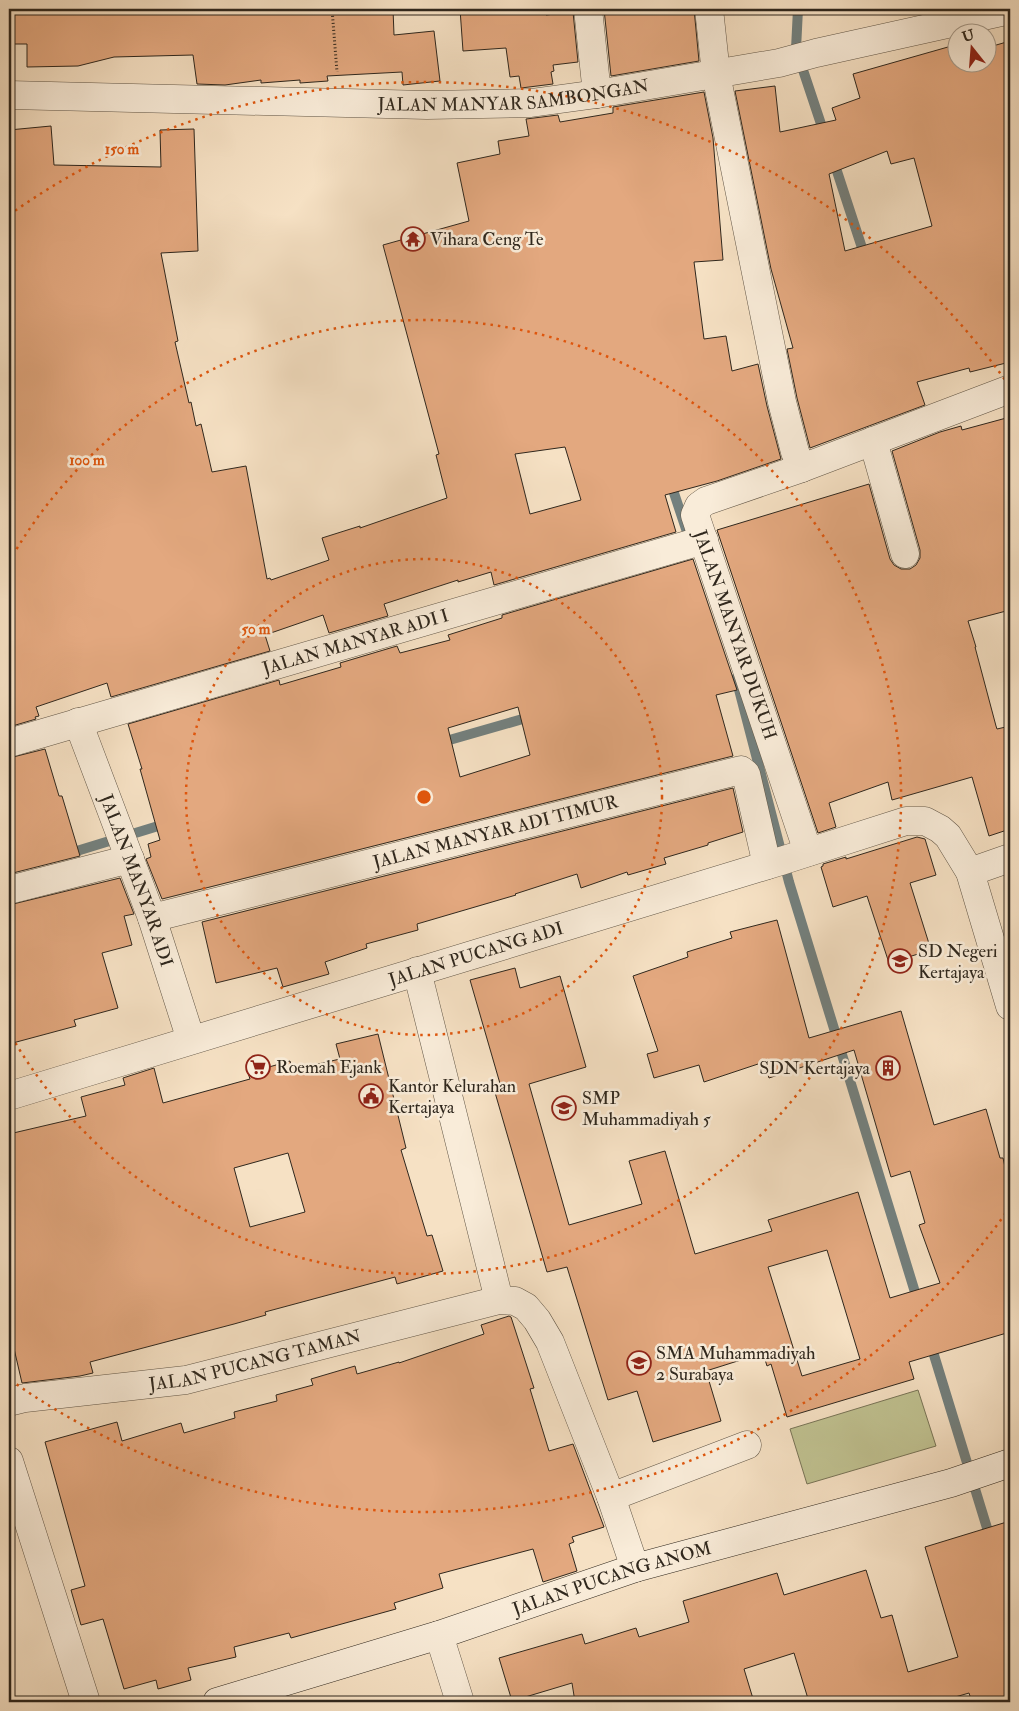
<svg xmlns="http://www.w3.org/2000/svg" width="1019" height="1711" viewBox="0 0 1019 1711" font-family="'IM FELL Double Pica',serif">
<rect width="100%" height="100%" fill="#f6e1c4"/>
<filter id="stains"><feTurbulence type="fractalNoise" baseFrequency=".004" numOctaves="4"/><feColorMatrix values="0 0 0 0 .2 0 0 0 0 .09 0 0 0 0 .02 0 0 0 .5 -.17"/></filter>
<radialGradient id="worn" r=".72"><stop offset=".6" stop-color="#630" stop-opacity="0"/><stop offset="1" stop-color="#630" stop-opacity=".3"/></radialGradient>
<path fill="#c0c291" stroke="#787457" d="M918,1390L936,1446L807,1484L790,1429Z"/>
<g fill="none" stroke-linecap="round" stroke-linejoin="round">
<g stroke="#73807e" stroke-width="10">
<path d="M798,9L796,49L825,136"/>
<path d="M833,159L865,257"/>
<path d="M670,481L686,529"/>
<path d="M736,678L789,882L918,1302"/>
<path d="M439,743L533,716"/>
<path d="M67,854L168,823"/>
<path d="M930,1342L991,1541"/>
</g>
</g>
<g fill="#e3a87f" stroke="#2f271d" fill-rule="evenodd">
<path d="M9,9H393L394,35L434,31L440,81L403,85L402,72L327,76L328,81L300,83V80L261,83V80L225,85L197,84L193,55L114,57L78,66L27,67V44H9Z"/>
<path d="M460,9H546V15L573,12L578,62L553,65L554,71L551,72L553,84L521,88L519,76L510,77L506,48L463,51Z"/>
<path d="M604,9H694L699,61L611,76Z"/>
<path d="M1010,41V362L970,372L969,368L917,382L925,405L810,448L797,398L787,349L793,348L771,269L735,91L775,86L780,132L836,120L832,108L860,98L853,74L955,45L956,62H986V48ZM887,151L891,164L914,158L932,226L845,251L829,174Z"/>
<path d="M704,92L713,138L723,260L694,262L704,339L726,336L732,371L758,364L767,406L781,459L717,481L665,495L676,532L494,585L491,572L458,582V580L384,604L388,616L329,633L323,615L265,635L270,651L111,697L107,683L36,707L39,716L35,717L36,719L9,727V130L51,126L54,165L161,167L160,130L194,129L198,251L161,253L178,341L175,342L189,403L191,402L196,426L201,424L212,472L246,466L267,579L270,578L271,580L329,560L322,538L360,526V528L447,498L436,455L439,454L383,245L469,221L457,163L500,154L498,141L529,136L526,119L558,115L560,122L613,113V107ZM565,447L581,500L530,514L515,454Z"/>
<path d="M1010,417V610L968,621L976,647H975L996,726L997,729L1010,726V829L989,836L972,777L892,800L888,782L829,803L836,827L818,833L717,530L869,484L890,559L894,565L901,569H910L916,565L920,558V550L892,451L940,432L961,426L962,430Z"/>
<path d="M693,559L737,690L716,695L733,756L162,899L146,859L151,857L148,844L160,840L140,769H142L128,724L279,680L280,685L341,667L340,663L397,646L400,653L450,640L448,635L502,618V615ZM518,707L530,755L460,777L448,728Z"/>
<path d="M45,749L59,796H62L80,856L9,874V758Z"/>
<path d="M733,788L743,832L708,843V845L664,858L666,864L628,875L627,872L581,888L577,874L515,894L516,895L417,924L418,930L366,944L367,948L325,962L329,974L283,987L277,968L216,983L202,922Z"/>
<path d="M917,837L925,839L936,875L910,883L931,950L889,963L867,896L833,907L821,867L823,866V864L846,857V859Z"/>
<path d="M120,878L134,914L124,916L132,945L102,953L118,1008L74,1020L76,1026L9,1044V905Z"/>
<path d="M777,920L809,1038L901,1011L934,1125L986,1109L1000,1158H1003L1010,1190V1332L909,1362L914,1379L787,1417L771,1364L767,1366L763,1353L706,1371L721,1421L653,1442L637,1391L608,1400L567,1267L547,1272L494,1089L501,1087L470,980L515,968L520,988L560,976L586,1067L529,1084L569,1225L642,1204L629,1161L665,1151L695,1254L772,1231L768,1220L858,1192L890,1298L940,1283L919,1225L925,1223L910,1171L891,1177L854,1050L769,1078L764,1062L704,1082L699,1065L654,1078L647,1054L658,1051L633,976L688,957L687,952L732,938L730,932ZM827,1250L860,1359L802,1376L768,1267Z"/>
<path d="M378,1034L406,1148L401,1150L427,1236L432,1235L443,1271L397,1284L395,1277L265,1312L266,1315L234,1324L90,1362L93,1373L80,1376L22,1383L9,1327V1134L86,1116L81,1097L125,1085L123,1078L154,1068L163,1103L250,1079L248,1073L290,1061L292,1070L340,1059L336,1044ZM288,1153L305,1212L250,1227L234,1168Z"/>
<path d="M509,1316L511,1317L534,1388L530,1389L549,1451L573,1444L604,1527L572,1537L574,1542L569,1544L577,1571L543,1582L533,1549L439,1574L443,1588L394,1603L396,1609L291,1638L289,1633L234,1647L236,1657L188,1668L191,1680L158,1689L156,1680L124,1689L103,1619L81,1625L71,1590L85,1586L45,1442L117,1422L122,1441L181,1423L184,1433L235,1418L234,1412L277,1401L276,1395L313,1385L311,1379L355,1366L357,1374L399,1362V1363L484,1334L481,1325Z"/>
<path d="M1010,1521V1702H972L969,1693L938,1702H809L794,1653L744,1669L754,1702H575L572,1683L512,1701L499,1658L582,1634L585,1644L636,1628L639,1637L689,1622L683,1601L777,1573L784,1595L866,1570L881,1618L892,1615L908,1672L958,1657L925,1547Z"/>
</g>
<g fill="none" stroke-linecap="round" stroke-linejoin="round">
<g stroke="#615647" stroke-width="29">
<g id="street">
<path d="M588,9L597,94"/>
<path d="M709,9L716,74L782,402L795,452L802,468"/>
<path id="s1" d="M9,95L427,105L531,103L597,94L779,63L816,53L1010,10"/>
<path d="M873,441L905,554"/>
<path id="s2" d="M78,722L152,918L191,1040"/>
<path id="s3" d="M9,743L704,540"/>
<path d="M808,852L695,515L699,506L706,501L802,468L1010,389"/>
<path d="M970,872L1010,858"/>
<path d="M9,890L130,859"/>
<path id="s4" d="M152,918L741,770L746,774L767,865"/>
<path d="M417,971L499,1300"/>
<path id="s5" d="M9,1096L781,861L906,821H925L940,829L948,836L970,872L1010,1006"/>
<path id="s6" d="M9,1402L25,1398L186,1380L499,1300L515,1301L526,1307L537,1320L550,1342L611,1497L635,1568"/>
<path d="M9,1461L86,1702"/>
<path d="M611,1497L747,1445"/>
<path d="M439,1635L460,1702"/>
</g>
</g>
<g stroke="#2f271d" stroke-width="29">
<g id="secondary">
<path id="s7" d="M217,1702L439,1635L635,1568L951,1483L1010,1463"/>
</g>
</g>
<path stroke="#2f271d" stroke-width="3" stroke-dasharray="1 2.5" stroke-linecap="butt" d="M332,9L337,72"/>
<use href="#street" stroke="#f9ecd9" stroke-width="28"/>
<use href="#secondary" stroke="#f9ecd9" stroke-width="28"/>
</g>
<g fill="none" stroke="#df560d" stroke-width="2.5" stroke-dasharray="2.5 5">
<circle cx="424" cy="797" r="238"/>
<path d="M9 562A477 477 0 1 1 9 1032"/>
<path d="M1010 1207A715 715 0 0 1 9 1379M9 215A715 715 0 0 1 1010 387"/>
</g>
<defs>
<g id="temple-ring" transform="scale(1.25)"><circle r="9.5" fill="#f9ecd9" stroke="#8f2418" stroke-width="1.5"/><path d="M0-6L5-2H3V0L6.5 2.5H4V6H1.5V3h-3V6H-4V2.5H-6.5L-3 0V-2H-5Z" fill="#8f2418"/></g>
<g id="school-ring" transform="scale(1.25)"><circle r="9.5" fill="#f9ecd9" stroke="#8f2418" stroke-width="1.5"/><path d="M0-5L7-2L0 1L-7-2ZM-4 1L0 2.5L4 1V4Q0 6-4 4Z" fill="#8f2418"/></g>
<g id="supermarket-ring" transform="scale(1.25)"><circle r="9.5" fill="#f9ecd9" stroke="#8f2418" stroke-width="1.5"/><path d="M-6-5.5h2.5l.6 2H6L4.5 2H-2.5L-4.4-4H-6ZM-1.5 3.2a1.3 1.3 0 1 0 .1 0ZM3 3.2a1.3 1.3 0 1 0 .1 0Z" fill="#8f2418"/></g>
<g id="building-ring" transform="scale(1.25)"><circle r="9.5" fill="#f9ecd9" stroke="#8f2418" stroke-width="1.5"/><path d="M-4-6H4V6H1V3H-1V6H-4ZM-2.5-4.3h1.7v1.8h-1.7ZM.8-4.3h1.7v1.8H.8ZM-2.5-1h1.7V.8h-1.7ZM.8-1h1.7V.8H.8Z" fill="#8f2418"/></g>
<g id="civic-ring" transform="scale(1.25)"><circle r="9.5" fill="#f9ecd9" stroke="#8f2418" stroke-width="1.5"/><path d="M-.6-6.5H3V-4.5H.6V-3L4-1V1h2V6H-6V1h2V-1L-.6-3ZM-1.2 2.5V6h2.4V2.5Z" fill="#8f2418"/></g>
</defs>
<g fill-rule="evenodd">
<use href="#temple-ring" x="413" y="239"/>
<use href="#school-ring" x="900" y="961"/>
<use href="#supermarket-ring" x="258" y="1067"/>
<use href="#building-ring" x="888" y="1068"/>
<use href="#civic-ring" x="371" y="1096"/>
<use href="#school-ring" x="564" y="1108"/>
<use href="#school-ring" x="639" y="1363"/>
</g>
<g text-anchor="middle" dominant-baseline="central" stroke-width="5" stroke-linejoin="round" paint-order="stroke">
<g font-size="18" fill="#2f271d" stroke="#f9ecd9">
<text stroke="none"><textPath href="#s1" startOffset="505">JALAN MANYAR SAMBONGAN</textPath></text>
<text transform="translate(735 635) rotate(71)">JALAN MANYAR DUKUH</text>
<text stroke="none"><textPath href="#s3" startOffset="361">JALAN MANYAR ADI I</textPath></text>
<text stroke="none"><textPath href="#s4" startOffset="354">JALAN MANYAR ADI TIMUR</textPath></text>
<text stroke="none"><textPath href="#s2" startOffset="169">JALAN MANYAR ADI</textPath></text>
<text stroke="none"><textPath href="#s5" startOffset="488">JALAN PUCANG ADI</textPath></text>
<text stroke="none"><textPath href="#s6" startOffset="250">JALAN PUCANG TAMAN</textPath></text>
<text stroke="none"><textPath href="#s7" startOffset="414">JALAN PUCANG ANOM</textPath></text>
</g>
<g font-size="18" fill="#2f271d" stroke="#f9ecd9" text-anchor="start">
<text x="430" y="239">Vihara Ceng Te</text>
<text x="918" y="951">SD Negeri<tspan x="918" dy="21">Kertajaya</tspan></text>
<text x="276" y="1067">Roemah Ejank</text>
<text x="870" y="1068" text-anchor="end">SDN Kertajaya</text>
<text x="388" y="1086">Kantor Kelurahan<tspan x="388" dy="21">Kertajaya</tspan></text>
<text x="582" y="1098">SMP<tspan x="582" dy="21">Muhammadiyah 5</tspan></text>
<text x="656" y="1353">SMA Muhammadiyah<tspan x="656" dy="21">2 Surabaya</tspan></text>
</g>
</g>
<circle cx="424" cy="797" r="8" fill="#df560d" stroke="#f9ecd9" stroke-width="2.5"/>
<g font-size="15" text-anchor="middle" font-weight="bold" fill="#df560d" stroke="#f9ecd9" stroke-width="5" stroke-linejoin="round" paint-order="stroke">
<text x="122" y="154">150 m</text>
<text x="87" y="465">100 m</text>
<text x="256" y="634">50 m</text>
</g>
<rect width="1019" height="1711" fill="none" stroke="#f6e1c4" stroke-width="30"/>
<rect x="10" y="10" width="999" height="1691" fill="none" stroke="#2f271d" stroke-width="2.5"/>
<rect x="15" y="15" width="989" height="1681" fill="none" stroke="#2f271d"/>
<g transform="translate(972 48) rotate(343)"><circle r="24" fill="#f9ecd9" stroke="#a89d8e"/>
<path d="M0-4L9 19L0 12L-9 19Z" fill="#8f2418"/>
<text y="-8" font-size="14" font-weight="bold" text-anchor="middle" fill="#2f271d">U</text>
</g>
<rect width="100%" height="100%" filter="url(#stains)"/>
<rect width="100%" height="100%" fill="url(#worn)"/>
</svg>
